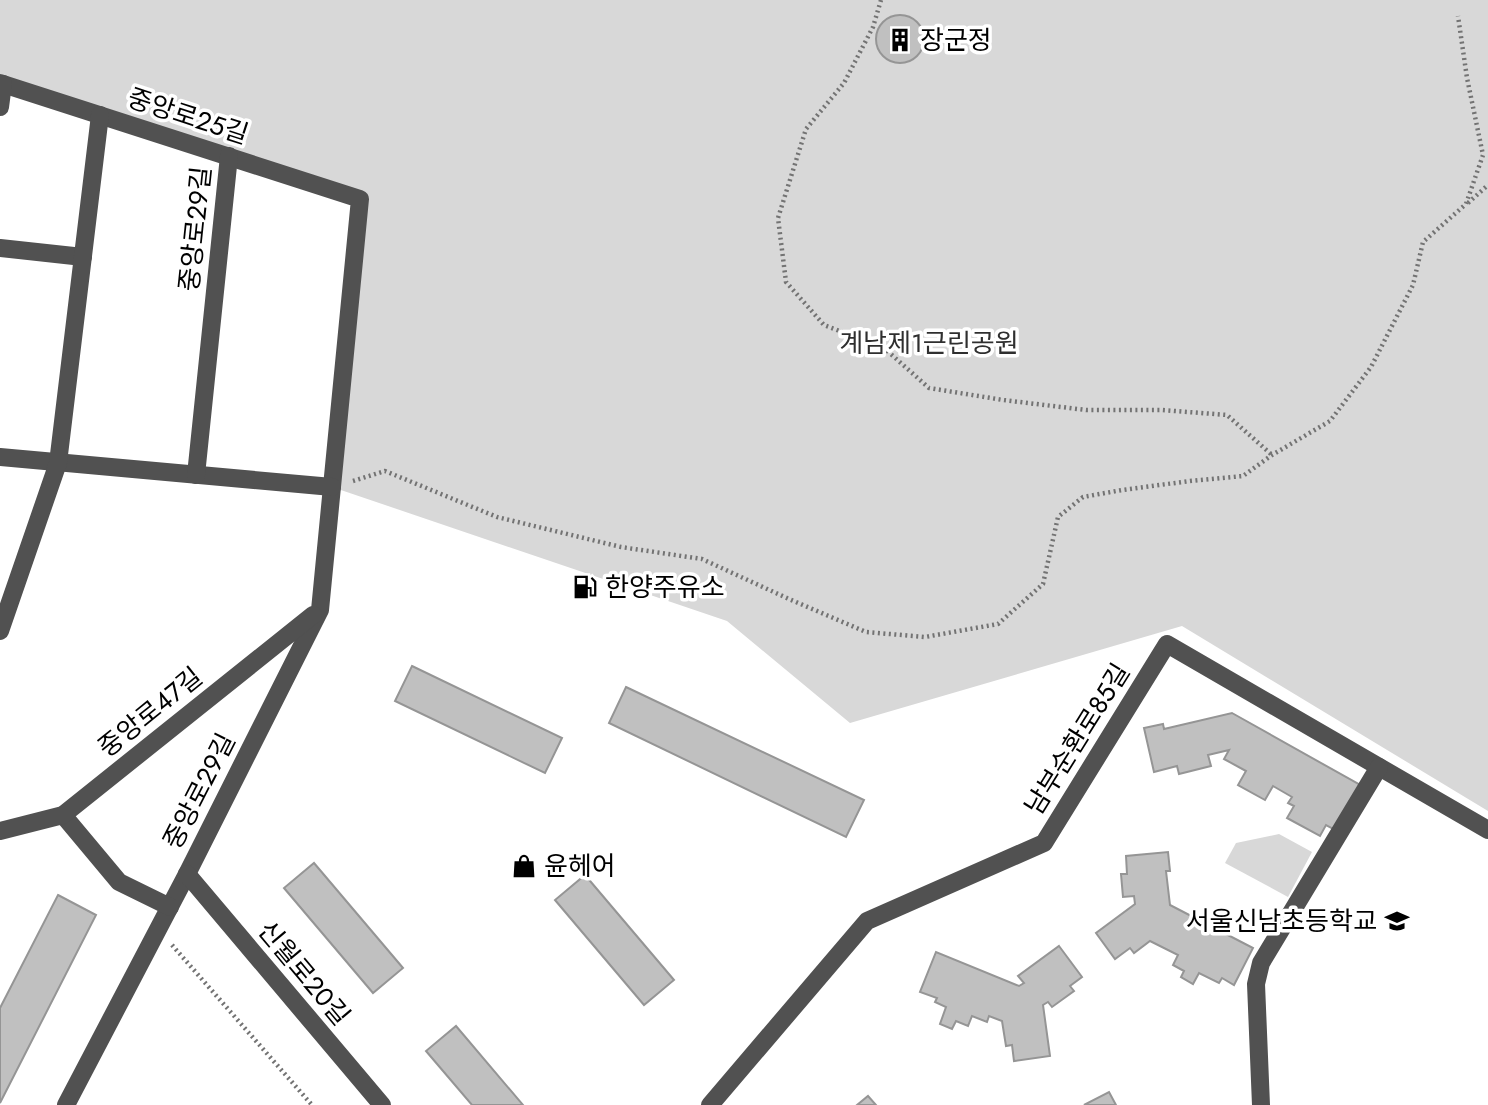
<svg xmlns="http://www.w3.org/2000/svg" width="1488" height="1105" viewBox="0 0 1488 1105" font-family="Jost,'Noto Sans KR',sans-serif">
<rect width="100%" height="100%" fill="#fff"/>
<g fill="#d8d8d8">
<path d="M0,0H1488V811L1182,626L850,723L727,621L332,487L360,199L0,83Z"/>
<path d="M1279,834L1312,852L1288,897L1225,863L1236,843Z"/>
</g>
<g fill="#c0c0c0" stroke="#959595" stroke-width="2">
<circle cx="900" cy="39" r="24"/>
<path d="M412,666L562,738L545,773L395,701Z"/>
<path d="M626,687L864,800L846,837L609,723Z"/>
<path d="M1232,713L1362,786L1337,831L1326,825L1320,836L1287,818L1294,806L1288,803L1292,797L1273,786L1265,800L1238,785L1246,771L1224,759L1229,750L1208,755L1211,766L1179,774L1177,766L1154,772L1144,728L1163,724L1164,729Z"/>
<path d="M1168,852L1170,871H1166L1170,905L1253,948L1234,985L1222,978L1219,983L1199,973L1193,984L1181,977L1184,971L1173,965L1178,955L1150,941L1134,953L1130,948L1115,959L1096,933L1135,904L1134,896L1123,897L1121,874H1127L1126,856Z"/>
<path d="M314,863L403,968L373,993L284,888Z"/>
<path d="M585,875L674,980L644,1005L555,900Z"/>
<path d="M58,895L96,915L0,1103V1008Z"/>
<path d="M1059,946L1082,977L1070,986L1074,991L1052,1007L1048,1002L1043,1005L1050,1056L1014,1061L1012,1045L1006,1046L1002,1021L989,1016L987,1022L972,1016L968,1026L956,1021L952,1029L940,1024L946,1007L935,1002L937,998L920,992L936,952L1019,986L1024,983L1018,976Z"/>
<path d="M456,1026L523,1105H472L426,1051Z"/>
<path d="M1109,1092L1116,1105H1084Z"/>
<path d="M868,1096L876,1105H857Z"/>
</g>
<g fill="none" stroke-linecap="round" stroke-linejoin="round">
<g stroke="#737373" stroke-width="4.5" stroke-dasharray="2 3.5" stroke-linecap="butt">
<path d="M881,0L873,27L844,83L806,129L778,218L786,282L824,325L884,348L929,388L1003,400L1086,410H1162L1227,415L1272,455"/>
<path d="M1468,203L1488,185"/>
<path d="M353,481L385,471L497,517L621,547L702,559L789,599L866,632L925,637L998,624L1043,584L1058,517L1083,497L1122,490L1190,481L1243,476L1272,455L1330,421L1371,367L1413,285L1423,242L1466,204L1483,155L1467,78L1458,16"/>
<path d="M172,945L312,1105"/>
</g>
<g stroke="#515151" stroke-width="18">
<path d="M0,83L360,199L320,610L187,874L66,1105"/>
<path d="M0,107L3,84"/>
<path d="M0,248L83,257"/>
<path d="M0,457L332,487"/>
<path d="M196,475L229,156"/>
<path d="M0,631L58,463L100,115"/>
<path d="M63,815L119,882L170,907"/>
<path d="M0,831L63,815L313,615"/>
<path d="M187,874L382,1105"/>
<path d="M710,1105L867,921L1044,843L1167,644L1488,830"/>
<path d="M1261,1105L1256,984L1261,963L1379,767"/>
</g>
</g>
<defs>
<g id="building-bare" transform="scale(1.89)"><path d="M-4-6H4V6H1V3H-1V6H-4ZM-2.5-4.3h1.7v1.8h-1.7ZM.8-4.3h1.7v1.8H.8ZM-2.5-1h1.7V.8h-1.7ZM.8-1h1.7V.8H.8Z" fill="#000" stroke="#fff" stroke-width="2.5" paint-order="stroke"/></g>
<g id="fuel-bare" transform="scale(1.89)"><path d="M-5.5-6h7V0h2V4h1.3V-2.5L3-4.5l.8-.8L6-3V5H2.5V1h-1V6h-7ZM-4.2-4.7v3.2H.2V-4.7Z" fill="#000" stroke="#fff" stroke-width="2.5" paint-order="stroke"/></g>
<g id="shop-bare" transform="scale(1.89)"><path d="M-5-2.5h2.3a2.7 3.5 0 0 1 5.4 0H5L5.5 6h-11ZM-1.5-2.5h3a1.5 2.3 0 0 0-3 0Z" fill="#000" stroke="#fff" stroke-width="2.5" paint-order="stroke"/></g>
<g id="school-bare" transform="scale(1.89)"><path d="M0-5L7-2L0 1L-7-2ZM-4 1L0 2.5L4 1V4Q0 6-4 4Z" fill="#000" stroke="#fff" stroke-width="2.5" paint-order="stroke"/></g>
</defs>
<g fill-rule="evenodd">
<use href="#building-bare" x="900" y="40"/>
<use href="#fuel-bare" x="585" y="587"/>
<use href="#shop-bare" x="524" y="866"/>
<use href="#school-bare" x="1397" y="921"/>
</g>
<g text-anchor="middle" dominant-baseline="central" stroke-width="7" stroke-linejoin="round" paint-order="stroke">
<g font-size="26" fill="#000" stroke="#fff" text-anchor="start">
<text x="920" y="40">장군정</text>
<text x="605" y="587">한양주유소</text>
<text x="544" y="866">윤헤어</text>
<text x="1377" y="921" text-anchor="end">서울신남초등학교</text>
</g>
<g font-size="26" fill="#000" stroke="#fff">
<text transform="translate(188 116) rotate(18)">중앙로25길</text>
<text transform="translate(195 229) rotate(-84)">중앙로29길</text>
<text transform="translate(150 712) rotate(-39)">중앙로47길</text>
<text transform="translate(1077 739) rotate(-58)">남부순환로85길</text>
<text transform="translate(199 791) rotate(-63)">중앙로29길</text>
<text transform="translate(304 973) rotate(50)">신월로20길</text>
</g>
<g font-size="26" fill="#2f2f2f" stroke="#fff">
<text x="929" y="343">계남제1근린공원</text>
</g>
</g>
</svg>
